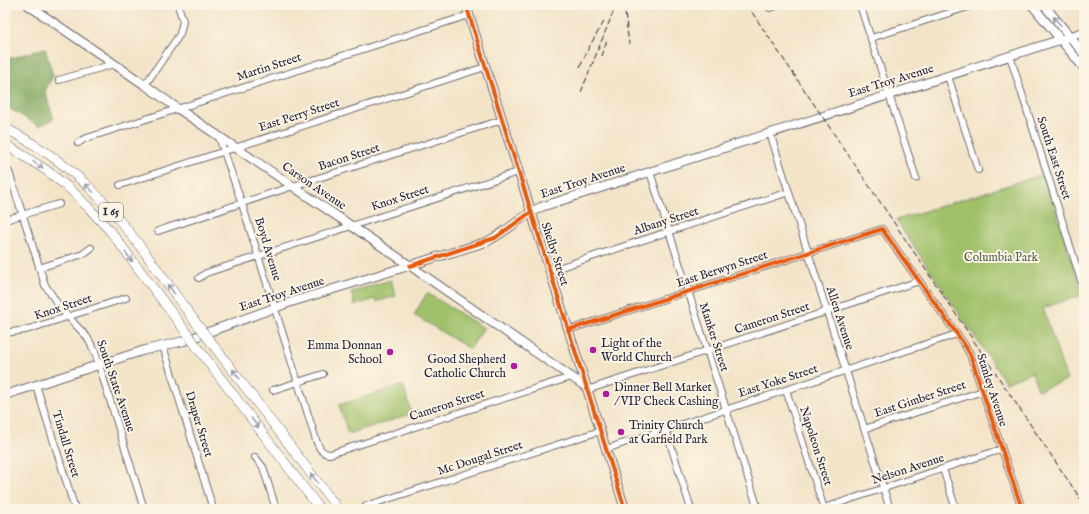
<svg xmlns="http://www.w3.org/2000/svg" width="1089" height="514" viewBox="0 0 1089 514" font-family="'IM FELL English',serif">
<rect width="100%" height="100%" fill="#fcf5e5"/>
<filter id="ink" filterUnits="userSpaceOnUse"><feTurbulence type="fractalNoise" baseFrequency=".025" numOctaves="2"/><feDisplacementMap in="SourceGraphic" scale="8" xChannelSelector="R" yChannelSelector="G"/><feConvolveMatrix kernelMatrix="1 2 1 2 8 2 1 2 1" color-interpolation-filters="sRGB"/></filter>
<filter id="wash" filterUnits="userSpaceOnUse"><feTurbulence type="fractalNoise" baseFrequency=".012" numOctaves="4" result="noise"/><feDisplacementMap in="SourceGraphic" scale="16" xChannelSelector="R" yChannelSelector="G"/><feGaussianBlur stdDeviation="0.9" result="paint"/><feColorMatrix in="noise" values="0 0 0 0 0 0 0 0 0 0 0 0 0 0 0 0 0 1.4 0 .05"/><feComposite in="paint" operator="in"/></filter>
<g filter="url(#wash)">
<rect width="100%" height="100%" fill="#f3e4c8"/>
<g fill="#a0c16a" stroke="#617252">
<path d="M1044,174L1083,295L1043,308L1067,380L1038,390L1032,372L1006,383L896,220Z"/>
<path d="M391,280L396,296L376,302L375,299L355,305L351,292Z"/>
<path d="M427,293L484,328L470,349L414,315Z"/>
<path d="M403,385L412,414L348,434L339,405Z"/>
</g>
<path fill="#80a75e" stroke="#51644c" d="M45,48L53,76L45,91L54,119L39,126L5,106V60Z"/>
</g>
<g filter="url(#ink)">
<g fill="none" stroke-linecap="round" stroke-linejoin="round">
<g stroke="#6b666c" stroke-width="8">
<g id="minor">
<path d="M860,5L916,178"/>
<path d="M770,8L779,5"/>
<path d="M871,38L974,5"/>
<path d="M1010,56L1084,290"/>
<path d="M948,76L978,170"/>
<path d="M59,80L114,64"/>
<path d="M145,85L180,34L183,21L178,5"/>
<path d="M770,133L890,509"/>
<path d="M219,137L242,204L316,440C319,447 321,454 330,454L571,377"/>
<path d="M78,143L84,139L469,15"/>
<path d="M5,169L9,172L45,285L61,309L87,337L95,352L144,509"/>
<path d="M650,172L758,509"/>
<path d="M120,185L485,67"/>
<path d="M5,220L59,204"/>
<path d="M158,231L293,186L502,120"/>
<path d="M39,268L83,254L91,248"/>
<path d="M549,271L789,192"/>
<path d="M199,278L206,273L518,172"/>
<path d="M568,330L882,229L964,344L970,354L1022,509"/>
<path d="M5,333L26,330L126,298"/>
<path d="M163,346L213,509"/>
<path d="M36,385L75,509"/>
<path d="M586,387L589,389L593,388L919,281"/>
<path d="M273,390L323,374"/>
<path d="M786,390L824,509"/>
<path d="M864,429L983,391"/>
<path d="M666,430L691,509"/>
<path d="M606,449L957,334"/>
<path d="M255,457L263,467L276,509"/>
<path d="M943,469L956,509"/>
<path d="M5,505L6,509"/>
<path d="M366,506L600,431"/>
<path d="M821,509L1002,449"/>
</g>
</g>
<g stroke="#6b666c" stroke-width="10">
<g id="major">
<path d="M28,5L145,85L177,108L393,254L586,387"/>
<path d="M466,5L625,509"/>
<path d="M1032,5L1084,68"/>
<path d="M1044,5L1084,54"/>
<path d="M5,395L145,350L184,341L288,303L486,242C506,233 521,216 541,207L1084,32"/>
</g>
</g>
<g stroke="#6b666c" stroke-width="10">
<g id="highway">
<path d="M5,128C36,144 65,164 90,188C129,226 161,276 194,320"/>
<path d="M5,144L46,170L69,188L88,207L111,232L180,324"/>
<path d="M211,342L338,509"/>
<path d="M197,347L320,509"/>
</g>
</g>
<use href="#minor" stroke="#fff" stroke-width="6"/>
<use href="#major" stroke="#fff" stroke-width="8"/>
<use href="#highway" stroke="#fff" stroke-width="9"/>
<g stroke="#22223b" stroke-width="1" stroke-dasharray="6 3" stroke-linecap="butt">
<path d="M624,5L629,44"/>
<path d="M747,5L1084,504"/>
<path d="M602,56L607,40"/>
<path d="M580,67L589,47L605,20"/>
<path d="M581,92L616,5"/>
</g>
<g stroke="#6b666c" stroke-width="10" stroke-linecap="butt">
<g id="highway-bridge">
<path d="M194,320L211,342"/>
<path d="M180,324L197,347"/>
</g>
</g>
<use href="#highway-bridge" stroke="#fff" stroke-width="9"/>
<g stroke="#fcf5e5" stroke-width="6">
<g id="cycleway">
<path d="M466,5L625,509"/>
<path d="M410,266L495,238L531,212"/>
<path d="M568,330L882,229L964,344L970,354L1022,509"/>
</g>
</g>
<use href="#cycleway" stroke="#e8590c" stroke-width="4"/>
</g>
<defs><path id="oneway-shaft" d="M-6 0H5M1.5-3L5.5 0L1.5 3" fill="none" stroke-width="1.6" stroke-linecap="round" stroke-linejoin="round"/></defs>
<g stroke="#9c9ca7">
<use href="#oneway-shaft" transform="translate(1057 21) rotate(-130)"/>
<use href="#oneway-shaft" transform="translate(38 165) rotate(35)"/>
<use href="#oneway-shaft" transform="translate(89 188) rotate(-136)"/>
<use href="#oneway-shaft" transform="translate(129 257) rotate(53)"/>
<use href="#oneway-shaft" transform="translate(171 289) rotate(-127)"/>
<use href="#oneway-shaft" transform="translate(236 374) rotate(-127)"/>
<use href="#oneway-shaft" transform="translate(255 423) rotate(53)"/>
<use href="#oneway-shaft" transform="translate(314 478) rotate(-127)"/>
</g>
</g>
<g fill="#b5179e" stroke="#fcf5e5" stroke-width="1.5">
<circle cx="593" cy="350" r="4"/>
<circle cx="390" cy="352" r="4"/>
<circle cx="514" cy="366" r="4"/>
<circle cx="606" cy="394" r="4"/>
<circle cx="621" cy="432" r="4"/>
</g>
<g text-anchor="middle" dominant-baseline="central" stroke-width="4" stroke-linejoin="round" paint-order="stroke">
<rect fill="#fcf5e5" stroke="#63616e" stroke-width="1" x="99" y="203" width="24" height="18" rx="3"/>
<g font-size="11" font-weight="bold" fill="#22223b">
<text x="111" y="212">I 65</text>
</g>
<g font-size="12" fill="#22223b" stroke="#fcf5e5">
<text transform="translate(269 67) rotate(-18)">Martin Street</text>
<text transform="translate(891 81) rotate(-17)">East Troy Avenue</text>
<text transform="translate(299 115) rotate(-18)">East Perry Street</text>
<text transform="translate(349 157) rotate(-18)">Bacon Street</text>
<text transform="translate(1054 158) rotate(72)">South East Street</text>
<text transform="translate(583 181) rotate(-18)">East Troy Avenue</text>
<text transform="translate(314 186) rotate(34)">Carson Avenue</text>
<text transform="translate(400 198) rotate(-18)">Knox Street</text>
<text transform="translate(666 221) rotate(-18)">Albany Street</text>
<text transform="translate(268 249) rotate(73)">Boyd Avenue</text>
<text transform="translate(555 254) rotate(72)">Shelby Street</text>
<text transform="translate(722 269) rotate(-18)">East Berwyn Street</text>
<text transform="translate(282 294) rotate(-18)">East Troy Avenue</text>
<text transform="translate(63 307) rotate(-18)">Knox Street</text>
<text transform="translate(772 318) rotate(-18)">Cameron Street</text>
<text transform="translate(840 318) rotate(72)">Allen Avenue</text>
<text transform="translate(714 337) rotate(72)">Manker Street</text>
<text transform="translate(778 381) rotate(-18)">East Yoke Street</text>
<text transform="translate(116 386) rotate(71)">South State Avenue</text>
<text transform="translate(992 390) rotate(72)">Stanley Avenue</text>
<text transform="translate(920 399) rotate(-18)">East Gimber Street</text>
<text transform="translate(447 405) rotate(-18)">Cameron Street</text>
<text transform="translate(199 424) rotate(73)">Draper Street</text>
<text transform="translate(66 444) rotate(73)">Tindall Street</text>
<text transform="translate(816 446) rotate(72)">Napoleon Street</text>
<text transform="translate(480 458) rotate(-18)">Mc Dougal Street</text>
<text transform="translate(908 469) rotate(-18)">Nelson Avenue</text>
</g>
<g font-size="12" fill="#4e5a4b" stroke="#fcf5e5">
<text x="1001" y="257">Columbia Park</text>
</g>
<g font-size="12" fill="#22223b" stroke="#fcf5e5" text-anchor="start">
<text x="601" y="343">Light of the<tspan x="601" dy="14">World Church</tspan></text>
<text x="382" y="345" text-anchor="end">Emma Donnan<tspan x="382" dy="14">School</tspan></text>
<text x="506" y="359" text-anchor="end">Good Shepherd<tspan x="506" dy="14">Catholic Church</tspan></text>
<text x="614" y="387">Dinner Bell Market<tspan x="614" dy="14">/ VIP Check Cashing</tspan></text>
<text x="629" y="425">Trinity Church<tspan x="629" dy="14">at Garfield Park</tspan></text>
</g>
</g>
<rect width="1089" height="514" fill="none" stroke="#fcf5e5" stroke-width="20"/>
</svg>
